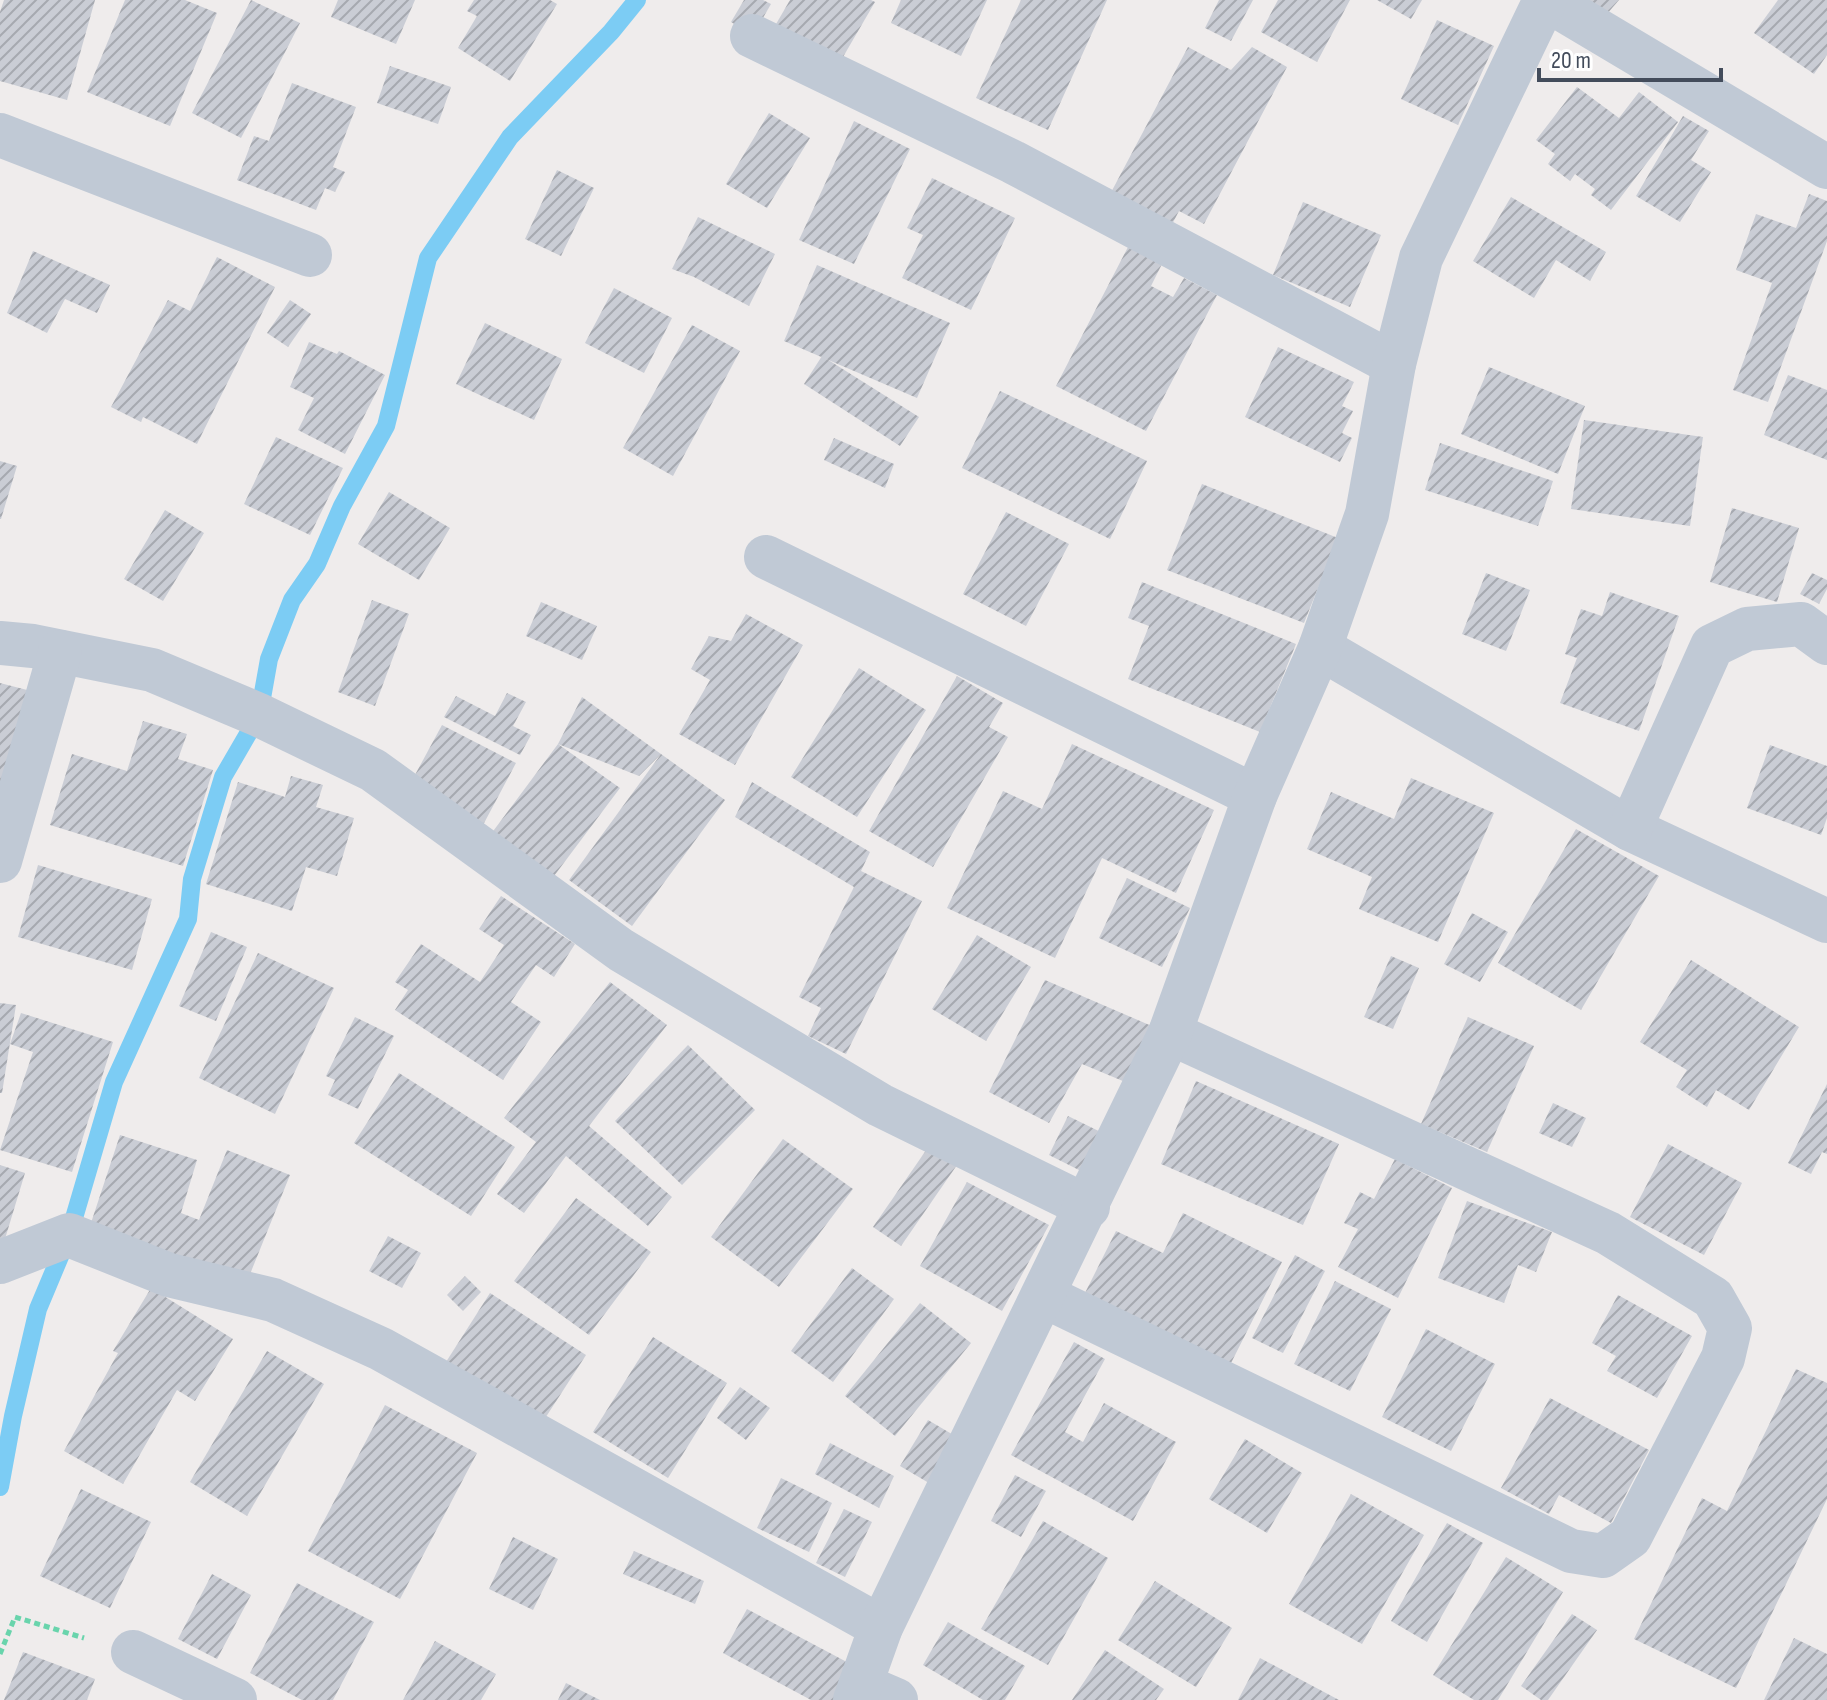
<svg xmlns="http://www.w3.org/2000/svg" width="1827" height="1700" viewBox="0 0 1827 1700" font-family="'Sofia Sans Condensed',sans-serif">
<defs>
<pattern id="building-hatch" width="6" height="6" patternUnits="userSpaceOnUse" patternTransform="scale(2)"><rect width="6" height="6" fill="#cacdd5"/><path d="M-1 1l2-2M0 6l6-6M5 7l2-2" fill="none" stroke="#a6a9b0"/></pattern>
</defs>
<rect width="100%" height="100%" fill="#efecec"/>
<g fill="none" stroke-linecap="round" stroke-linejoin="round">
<path stroke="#7cccf4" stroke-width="18" d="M0,1487L13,1416L38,1309L69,1235L114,1082L188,919L192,879L223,777L259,715L269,659L292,600L317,564L342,506L386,426L428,258L510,137L611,32L637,0"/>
</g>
<g fill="url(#building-hatch)">
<path d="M4,0H95L67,100L0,81V12Z"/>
<path d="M125,0H185L217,13L170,126L87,92Z"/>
<path d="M251,0L300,23L241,138L192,113Z"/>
<path d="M338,0H415L396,44L331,17Z"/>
<path d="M474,0H550L557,4L510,81L458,48L477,16L467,11Z"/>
<path d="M744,0H763L771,4L753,35L731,22Z"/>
<path d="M790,0H871L875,2L836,69L772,31Z"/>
<path d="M901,0H987L961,56L891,23Z"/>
<path d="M1021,0H1107L1048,130L976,98Z"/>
<path d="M1219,0H1253L1231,41L1205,28Z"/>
<path d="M1278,0H1350L1317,62L1261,32Z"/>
<path d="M1377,0H1422L1411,19Z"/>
<path d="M1574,0H1619L1600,22Z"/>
<path d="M1778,0H1827V55L1814,74L1754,33Z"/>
<path d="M1437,20L1494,46L1458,125L1401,99Z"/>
<path d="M1188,47L1231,70L1252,47L1287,67L1204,224L1179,211L1168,232L1107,200Z"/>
<path d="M390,66L451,87L438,124L377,103Z"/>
<path d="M292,83L356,107L333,167L345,172L335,192L325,188L316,210L237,180L254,136L269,141Z"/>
<path d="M1577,87L1619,118L1639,92L1678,122L1611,210L1591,195L1595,189L1575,174L1570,181L1548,164L1555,154L1536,140Z"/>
<path d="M769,113L810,138L767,208L726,184Z"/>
<path d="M1683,116L1709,131L1691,160L1711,172L1680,222L1636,196Z"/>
<path d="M854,121L910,149L854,264L799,240Z"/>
<path d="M557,170L594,188L561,256L525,239Z"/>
<path d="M932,178L1015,218L971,310L902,278L923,235L907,228Z"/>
<path d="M1809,194L1827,201V241L1768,402L1733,390L1772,283L1736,270L1756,214L1796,228Z"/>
<path d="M1511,197L1606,252L1590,281L1556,260L1534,298L1473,261Z"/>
<path d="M1303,202L1381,235L1350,307L1273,275Z"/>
<path d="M698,217L775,254L749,306L694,277L672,269Z"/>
<path d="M1128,247L1162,264L1151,286L1173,297L1184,278L1217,295L1146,431L1056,386Z"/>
<path d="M33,251L110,285L97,313L65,299L47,333L7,313Z"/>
<path d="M217,257L275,287L197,444L143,417L141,422L111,407L168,300L190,311Z"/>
<path d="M817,265L950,323L917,398L784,341Z"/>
<path d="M614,288L672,318L644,373L585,343Z"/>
<path d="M290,300L311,314L288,347L267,333Z"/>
<path d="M485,323L562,359L534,420L456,384Z"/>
<path d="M692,325L740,351L673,476L623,448Z"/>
<path d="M309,342L337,354L339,351L385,375L345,454L298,430L314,398L290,387Z"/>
<path d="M1278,347L1354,382L1342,406L1353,411L1342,433L1352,438L1340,462L1245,417Z"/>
<path d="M822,356L919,417L900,446L804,384Z"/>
<path d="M1489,367L1585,406L1558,474L1461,434Z"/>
<path d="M1788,375L1827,390V460L1764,435Z"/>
<path d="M1000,391L1147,461L1110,539L962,468Z"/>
<path d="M1584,420L1703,437L1690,526L1571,509Z"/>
<path d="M276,437L343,468L310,535L244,504Z"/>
<path d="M834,438L894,464L885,488L824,460Z"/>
<path d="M1440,443L1553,481L1538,526L1425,490Z"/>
<path d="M0,461L17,466L1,519H0Z"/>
<path d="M1202,484L1338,538L1304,623L1167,570Z"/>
<path d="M389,492L450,528L419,580L358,544Z"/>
<path d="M1732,508L1799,528L1777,602L1710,582Z"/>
<path d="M165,510L204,533L163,601L124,579Z"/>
<path d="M1006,512L1069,544L1026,626L963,594Z"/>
<path d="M1486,573L1530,590L1506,651L1462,634Z"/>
<path d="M1812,573L1827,580V589L1819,604L1800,594Z"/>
<path d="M1142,582L1296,644L1260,732L1128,679L1149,626L1128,618Z"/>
<path d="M1610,592L1679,616L1639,731L1560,703L1577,658L1565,654L1581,609L1602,616Z"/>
<path d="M372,600L409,614L375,706L338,692Z"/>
<path d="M541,602L597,626L582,660L526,636Z"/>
<path d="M746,614L803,645L735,765L679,734L710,680L691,669L709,636L731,641Z"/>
<path d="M859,668L926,710L857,817L791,777Z"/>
<path d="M957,676L1003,703L989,727L1008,737L933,867L869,831Z"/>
<path d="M0,683L31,691L0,809Z"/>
<path d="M507,693L526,702L513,726L531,735L520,755L444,717L456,696L495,716Z"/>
<path d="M582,697L661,754L639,776L558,744L620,788L548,884L488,838L558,744Z"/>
<path d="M143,721L187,734L178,759L213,770L183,866L50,825L72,754L127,771Z"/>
<path d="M442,725L516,763L483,825L409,786Z"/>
<path d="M1072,744L1214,810L1176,893L1102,858L1055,958L947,908L1003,791L1042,809Z"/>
<path d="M1770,745L1827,766V818L1821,835L1747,808Z"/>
<path d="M661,754L725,800L632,926L569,880Z"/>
<path d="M291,776L323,785L316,807L354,818L337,876L306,867L292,911L206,884L238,782L285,797Z"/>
<path d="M1411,778L1494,813L1438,942L1359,909L1372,877L1307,849L1331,792L1394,819Z"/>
<path d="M752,782L870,852L861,871L922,901L846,1054L808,1036L821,1008L799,997L854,887L735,817Z"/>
<path d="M1576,829L1659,876L1581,1010L1498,963Z"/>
<path d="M38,865L152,899L132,970L18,937Z"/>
<path d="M1127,878L1190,908L1162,967L1099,938Z"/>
<path d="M501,896L575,944L554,977L536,965L511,1002L541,1022L503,1080L395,1010L408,990L395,982L421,944L480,982L504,945L479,929Z"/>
<path d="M1472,913L1508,932L1480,982L1444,964Z"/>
<path d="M211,932L247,947L216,1021L179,1006Z"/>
<path d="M977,935L1031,967L986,1041L932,1009Z"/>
<path d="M258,953L334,988L275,1114L199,1078Z"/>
<path d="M1391,956L1419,968L1393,1029L1364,1017Z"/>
<path d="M1691,960L1799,1027L1749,1110L1716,1090L1707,1107L1676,1087L1687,1070L1640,1042Z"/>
<path d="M1045,980L1154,1027L1130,1084L1082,1064L1049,1123L989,1092Z"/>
<path d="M610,982L667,1025L589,1126L672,1197L648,1226L566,1156L524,1213L497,1194L536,1142L504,1118Z"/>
<path d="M0,1003L16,1005L2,1093H0Z"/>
<path d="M21,1013L113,1042L72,1172L0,1150L33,1052L10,1044Z"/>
<path d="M355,1017L394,1036L358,1109L328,1095L335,1080L326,1076Z"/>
<path d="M1468,1017L1534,1046L1487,1152L1421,1124Z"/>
<path d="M688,1045L755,1110L682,1185L615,1121Z"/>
<path d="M399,1073L515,1147L471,1216L354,1143Z"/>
<path d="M1196,1081L1339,1144L1303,1225L1161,1164Z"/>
<path d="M1827,1084V1154L1822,1152L1811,1174L1788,1163Z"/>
<path d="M1553,1103L1586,1118L1572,1147L1539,1133Z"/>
<path d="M1068,1116L1115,1139L1095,1178L1049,1155Z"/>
<path d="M120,1135L197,1160L181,1213L199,1220L227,1150L290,1175L244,1289L88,1232Z"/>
<path d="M783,1139L853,1189L779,1287L711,1237Z"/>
<path d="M1668,1144L1742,1183L1704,1255L1630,1217Z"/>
<path d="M929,1146L957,1165L901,1246L873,1227Z"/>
<path d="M1395,1159L1452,1188L1398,1298L1338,1267L1358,1229L1344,1223L1360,1192L1374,1199Z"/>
<path d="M0,1165L25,1173L1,1252H0Z"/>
<path d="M967,1182L1049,1225L1002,1311L920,1266Z"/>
<path d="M576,1198L651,1252L589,1335L514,1281Z"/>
<path d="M1467,1201L1552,1232L1536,1272L1518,1265L1504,1303L1438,1278Z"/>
<path d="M1183,1213L1282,1262L1229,1367L1084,1295L1116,1231L1163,1253Z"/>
<path d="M388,1236L421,1253L402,1288L369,1271Z"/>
<path d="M1295,1255L1325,1271L1283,1353L1252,1338Z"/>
<path d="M852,1268L894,1299L833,1382L791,1351Z"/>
<path d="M465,1276L481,1292L463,1311L447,1295Z"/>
<path d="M1335,1281L1391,1309L1350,1391L1294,1364Z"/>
<path d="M151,1288L233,1339L195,1401L177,1390L123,1484L64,1451L118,1353L113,1351Z"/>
<path d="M490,1293L586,1355L542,1423L446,1362Z"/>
<path d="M1618,1295L1692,1336L1657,1398L1607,1371L1616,1356L1592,1343Z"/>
<path d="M920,1303L971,1343L895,1436L845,1396Z"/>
<path d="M1426,1329L1495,1364L1451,1451L1382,1417Z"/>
<path d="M653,1337L727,1383L668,1478L593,1432Z"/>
<path d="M1074,1342L1105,1359L1065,1432L1083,1442L1104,1403L1176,1442L1133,1521L1011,1455Z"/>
<path d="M267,1351L324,1384L247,1516L190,1482Z"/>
<path d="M1796,1369L1827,1383V1499L1736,1688L1634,1639L1702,1498L1727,1511Z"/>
<path d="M740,1387L770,1408L746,1440L717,1418Z"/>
<path d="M1550,1398L1649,1450L1611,1523L1559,1495L1549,1514L1501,1488Z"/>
<path d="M385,1405L477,1453L400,1599L308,1551Z"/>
<path d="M928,1420L962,1440L934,1486L900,1466Z"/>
<path d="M1245,1439L1302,1473L1267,1533L1209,1499Z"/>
<path d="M830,1443L894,1476L879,1508L815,1474Z"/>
<path d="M1015,1475L1046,1491L1021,1537L991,1521Z"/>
<path d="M781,1478L832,1503L809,1552L757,1528Z"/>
<path d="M81,1489L151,1522L110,1608L40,1576Z"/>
<path d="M1351,1494L1424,1535L1362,1644L1289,1604Z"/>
<path d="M844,1509L872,1522L845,1577L816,1563Z"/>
<path d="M1043,1521L1108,1558L1048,1665L981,1629Z"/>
<path d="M1447,1523L1483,1543L1427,1642L1391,1621Z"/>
<path d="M513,1537L558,1559L533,1610L489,1589Z"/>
<path d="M634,1551L704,1581L695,1604L623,1574Z"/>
<path d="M1506,1557L1563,1592L1498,1700H1474L1433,1675Z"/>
<path d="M212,1574L251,1595L217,1659L178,1639Z"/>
<path d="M1155,1581L1232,1628L1196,1687L1118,1640Z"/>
<path d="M297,1583L374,1622L333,1700H302L250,1673Z"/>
<path d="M747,1609L860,1669L844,1700H811L723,1653Z"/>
<path d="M1572,1614L1597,1630L1548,1700H1541L1521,1686Z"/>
<path d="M948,1622L1025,1666L1005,1700H983L923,1665Z"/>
<path d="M1794,1638L1827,1654V1700H1764Z"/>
<path d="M435,1641L496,1674L481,1700H403Z"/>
<path d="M1105,1650L1164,1689L1156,1700H1072Z"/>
<path d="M23,1652L95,1679L87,1700H4Z"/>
<path d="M1260,1658L1339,1700H1238Z"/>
<path d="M566,1683L600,1700H558Z"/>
</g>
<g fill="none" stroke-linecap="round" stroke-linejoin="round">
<path stroke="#69d4ac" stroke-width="5" stroke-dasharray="6 4" stroke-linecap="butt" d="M0,1654L15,1617L84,1638"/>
<g stroke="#c0c9d5" stroke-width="44">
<path d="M1547,0L1827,167"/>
<path d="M752,36L1013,162L1394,364"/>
<path d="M0,135L310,255"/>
<path d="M766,557L1255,796"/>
<path d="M0,643L33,646L152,670L259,715L373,770L621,950L880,1105L1088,1207"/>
<path d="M1320,648L1630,829L1827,921"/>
<path d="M1630,829L1712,646L1747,629L1801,624L1827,643"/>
<path d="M0,861L60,652"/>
<path d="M0,1262L69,1235L169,1275L273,1300L381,1349L881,1627"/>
<path d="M1044,1296L1571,1551L1603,1556L1630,1537L1723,1358L1730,1328L1713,1298L1608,1233L1170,1033"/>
<path d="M133,1652L235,1700"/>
<path d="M861,1685L896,1700"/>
<path d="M855,1700L881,1627L1170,1033L1255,796L1320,648L1367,514L1394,364L1421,258L1545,0"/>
</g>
</g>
<path d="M1539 68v12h182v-12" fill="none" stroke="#434c5b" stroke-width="4"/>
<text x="1551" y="68" font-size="24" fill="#434c5b" stroke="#ffffff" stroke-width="6" paint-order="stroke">20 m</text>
</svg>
